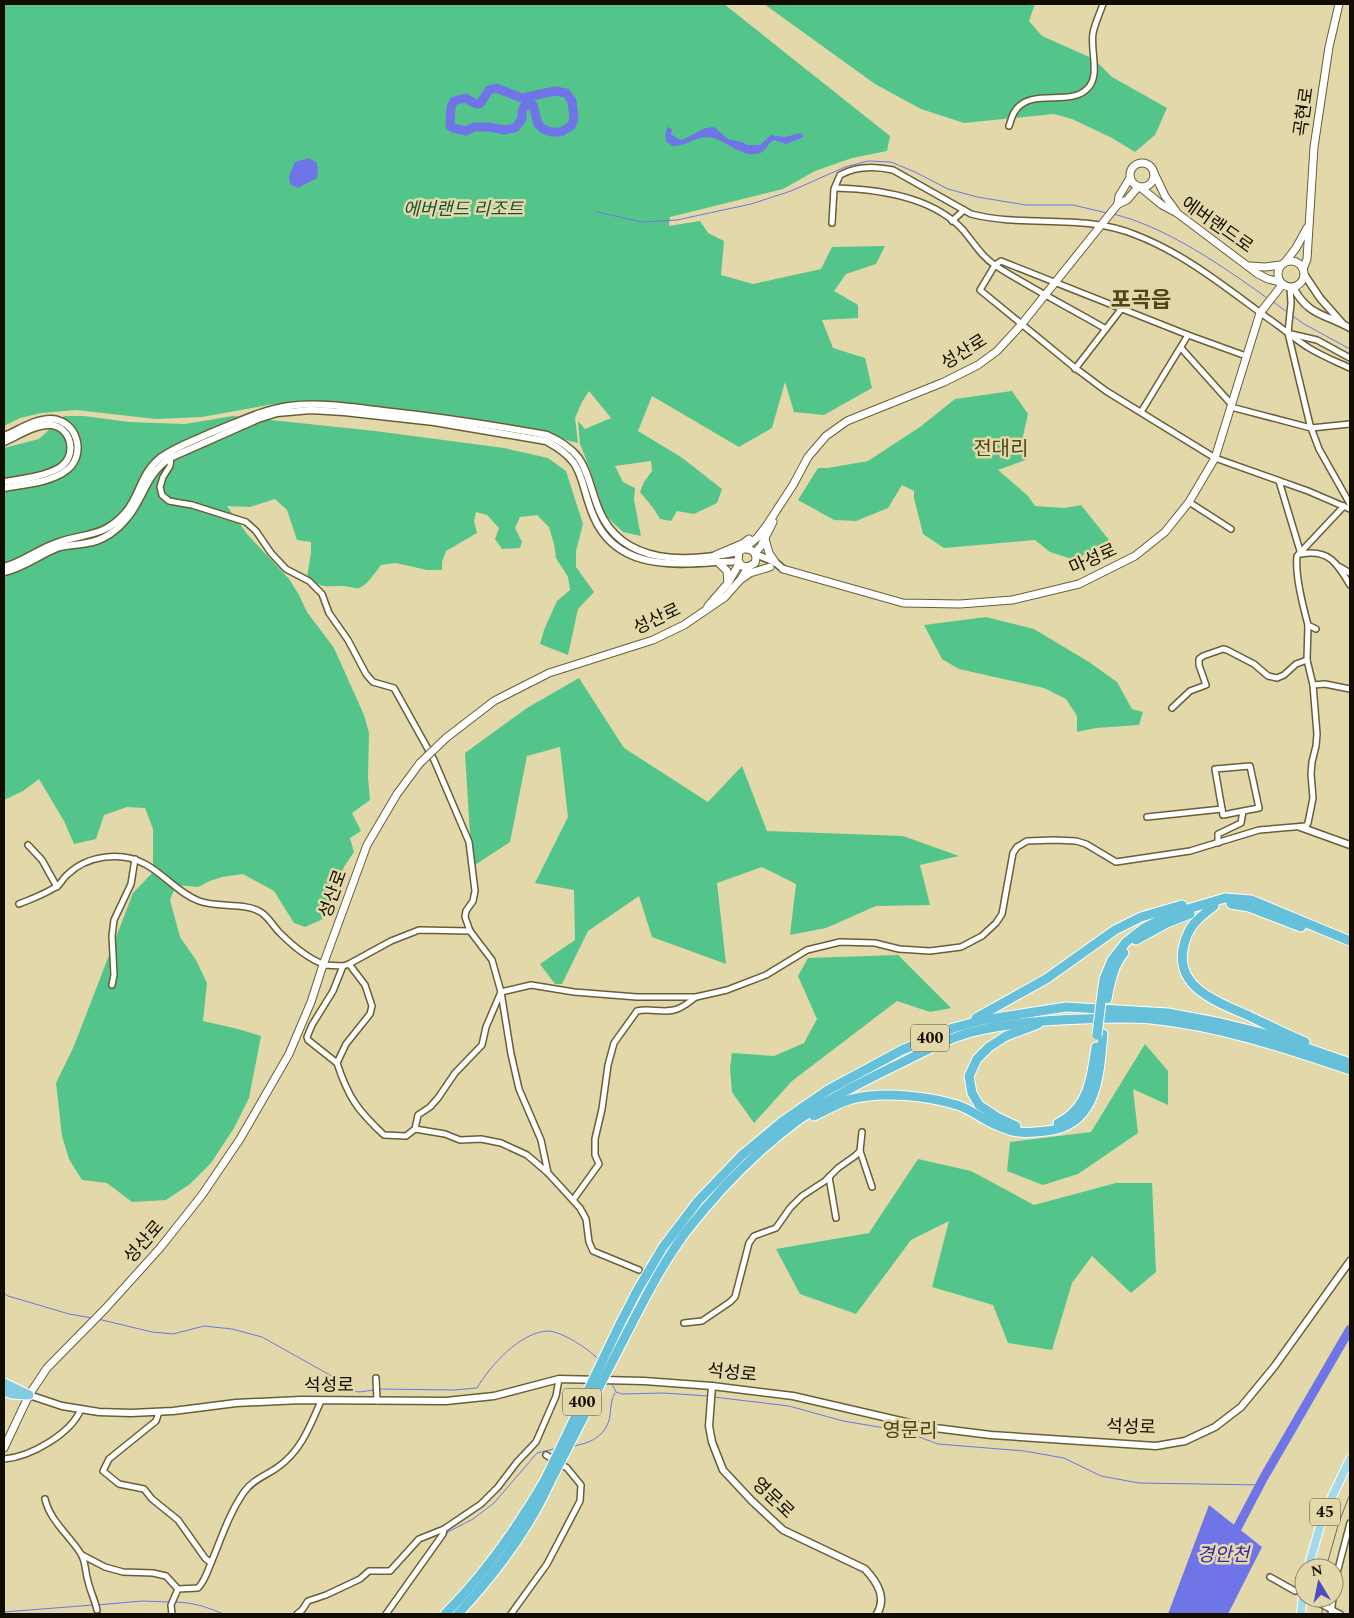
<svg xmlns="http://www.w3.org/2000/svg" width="1354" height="1618" viewBox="0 0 1354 1618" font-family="Spectral,'Noto Sans KR',serif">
<rect width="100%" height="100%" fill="#e2d8aa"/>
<g fill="#54c58a">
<path d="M4,4H724L890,136L887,151L852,158L815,171L783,189L670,217L669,226L700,221L708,233L724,241L721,275L753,284L821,269L832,247L885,246L876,264L846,274L834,291L858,305V318L822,320L833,348L865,358L872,388L824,415L794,412L785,382L772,428L739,447L652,396L638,431L681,457L722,489L717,503L694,514L677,511L671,521L660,519L654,509L640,492L644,482L652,471L651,461L615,466L623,482L635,488L634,500L641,536L623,532L605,515L590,469L580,444L578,421L585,429L611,418L589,391L582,402L575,418L578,443L489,422L274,404L202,417L156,419L76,410L41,413L20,418L4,426Z"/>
<path d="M764,4H1035L1029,21L1042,36L1094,59L1112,77L1167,108L1155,135L1135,152L1112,138L1072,119L1054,114L964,123L921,109L875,84Z"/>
<path d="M1012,391L1028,414L1021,445L1028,459L998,470L1028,496L1035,506L1065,508L1081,505L1109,540L1075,560L1050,552L1035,540L944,548L923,534L914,498V491L902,485L888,508L856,521L834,520L798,500L818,468H828L868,461L920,427L955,399Z"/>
<path d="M64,416H84L129,422L185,424L233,416L375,431L504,448L548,458L566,471L583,524L576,551V567L594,592L578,609L568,655L540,644L544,630L557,601L570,590L568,577L556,558L554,544L549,527L537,515L520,517L515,528L522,542L520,548L502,549L495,539L499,528L487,515L476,512L474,521L477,533L446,551L442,562V570H427L396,563L381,565C375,572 368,585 359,588C354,589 348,586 343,586C325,586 323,589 307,577L311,553V542L297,540L287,510L275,499L250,507L227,506L247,534L289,579L299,595L307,612L334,648L364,715L369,733L368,777L370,800L352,813L361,831L350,838L354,852L344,867L323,919L305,927L294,923L274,891L243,874L222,877L210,881L198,887L176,885L170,900L180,937L196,960L207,983L203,1021L238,1029L261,1036L249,1098L234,1128L211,1163L190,1184L166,1200L132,1202L107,1183L82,1180L69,1159L62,1136L56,1083L74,1046L133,893L153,872V829L145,808L127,807L104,815L96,839L74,844L64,821L39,779L23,791L4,800V448L39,439Z"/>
<path d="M986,617L1034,629L1089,662L1117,682L1132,709L1143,712L1139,725L1096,728L1077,732V716L1066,699L1044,688L959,669L942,659L924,625Z"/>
<path d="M579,678L624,748L708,802L742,766L767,831L903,836L959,856L920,865L930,905L876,906L826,928L790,935L796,884L762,867L717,883L726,964L652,937L639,896L588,931L562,984H555L540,964L575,940L574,890L535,883L568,817L560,747L527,756L510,842L472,867L465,753L527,708Z"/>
<path d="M898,955L951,1008L930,1012L897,1001L792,1081L754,1123L732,1092L730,1068L732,1053L774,1056L804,1043L817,1019L798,976L808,958Z"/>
<path d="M1145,1044L1168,1071V1105L1133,1089L1138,1133L1078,1174L1043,1185L1007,1171L1010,1142L1091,1132Z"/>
<path d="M918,1159L971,1171L1034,1205L1116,1183H1152L1156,1272L1131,1293L1092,1256L1072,1283L1052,1350L1008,1343L993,1305L932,1287L949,1221L911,1240L856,1314L800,1294L776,1249L869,1233Z"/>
</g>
<g fill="#6f75e7">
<path d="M667,127L672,129L671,134L680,140C693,137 700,127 714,127L728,139L742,142L747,145H760L771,135L785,137L801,133L804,137L786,144L774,140C768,143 766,151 760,153C741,160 725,137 706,137C694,138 686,146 672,146L666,141L665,135Z"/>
<path d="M309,158L317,163L318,171L317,178L298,188L290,184L289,176L295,162Z"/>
<path d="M1209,1505L1262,1547L1228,1614H1168Z"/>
</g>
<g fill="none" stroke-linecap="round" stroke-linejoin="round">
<g stroke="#6f75e7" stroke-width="1">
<path d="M597,212L642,222L677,220L751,204L791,191L845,167L868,161L891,162L915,172L948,189L977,197L1026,205H1073L1107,213"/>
<path d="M1113,214C1165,226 1224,267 1267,298"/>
<path d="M1272,301L1287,312"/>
<path d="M1293,316L1304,324L1350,349"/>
<path d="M4,1293L8,1296L69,1314L92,1318"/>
<path d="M98,1319L152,1332L173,1334L204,1326L232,1329L262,1337L337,1379L347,1390L359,1392L374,1390"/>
<path d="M612,1384L616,1392L622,1394L663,1393L708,1396"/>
<path d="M378,1389L454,1390L477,1388C490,1366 520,1332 548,1331C561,1331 589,1349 598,1359"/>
<path d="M714,1397L789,1406L843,1421L903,1431L938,1444L1024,1451L1064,1458L1101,1476L1139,1483L1260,1485"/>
<path d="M573,1446C587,1444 603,1438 608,1423C612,1413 609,1403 615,1393"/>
<path d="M174,1602C191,1602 208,1607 223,1614"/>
<path d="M97,1605L142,1601L170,1602"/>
<path d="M4,1612L93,1605"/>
<path d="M389,1614L448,1532L473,1519L494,1503L537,1453L554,1449"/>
</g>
<g stroke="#6f75e7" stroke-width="9">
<path d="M496,88L522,98L555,91L566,93L572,101L574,119L571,126L561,132H551L543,129L538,124L533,105H525L522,111V119L515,128L504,130L489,127H474L466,131L453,128L450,126L451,107L454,101L466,98C483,110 479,103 489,90Z"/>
<path d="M1233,1536L1264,1477L1350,1329"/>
</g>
<g stroke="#685f35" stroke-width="8">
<g id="minor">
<path d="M1009,126C1011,121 1012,115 1015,111C1031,87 1069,107 1087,89C1101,76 1090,51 1093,33C1095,23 1100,13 1103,4"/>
<path d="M835,188C877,189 932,196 963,230C974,243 981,256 996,266C1032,289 1070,308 1106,329"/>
<path d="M952,221L964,210"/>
<path d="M832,223L834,189L840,175C856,166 875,166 893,170L971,214C1025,228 1083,213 1136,235C1188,255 1231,292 1276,324C1287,332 1298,341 1309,348C1322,356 1337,362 1350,368"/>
<path d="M1290,287L1291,303L1288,333L1310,425L1319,449L1350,504"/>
<path d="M1291,334L1317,340L1350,358"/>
<path d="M1188,335L1001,261L995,265L980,290L1074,367L1106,391L1215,458L1308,491L1350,509"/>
<path d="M1181,348L1232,405"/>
<path d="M1075,369L1122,308"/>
<path d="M1231,407L1311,428L1350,424"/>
<path d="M1141,412L1188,335L1246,356"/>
<path d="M171,457L170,466L163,477L160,487L162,495L169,501L192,505L246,522L256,531L271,553L286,569L309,581L322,594L329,613L348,640L366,674L373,682L394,688L434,760L469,842L475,891L473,901L466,911L465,917L470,931L492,960L501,992L486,1027L482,1045L455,1073L438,1098L430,1107L418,1115L415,1129L406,1136L384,1135C358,1111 348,1097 337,1063L346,1044L370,1014L372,1006L365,985L349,964L343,966L323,965"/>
<path d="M1279,481L1301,554C1329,549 1337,563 1350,585"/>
<path d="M1189,502L1231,529"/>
<path d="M1340,567L1350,573"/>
<path d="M1316,629L1308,625C1303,606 1295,576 1297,556L1344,506"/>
<path d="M1307,660L1313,685L1325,684L1350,689"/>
<path d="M1172,708L1190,691L1206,685L1199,665V659L1203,656L1223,649L1227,650L1254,664L1268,676L1277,678L1284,675L1296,664L1307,660L1308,625"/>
<path d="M1147,817L1222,809"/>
<path d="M1218,843V834L1241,823L1243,811L1259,808L1250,766L1215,769L1223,815L1243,811"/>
<path d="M28,845L42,860L57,887"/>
<path d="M19,904C31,899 46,894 57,886C61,884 63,878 67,875C87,855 122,851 145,864C164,874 178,893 199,901C217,908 247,902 262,913C269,918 274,927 280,933C292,945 307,958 323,964"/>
<path d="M349,964L391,941L419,930L470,931"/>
<path d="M112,985L114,975L112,936L114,920L131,884L135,859"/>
<path d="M337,1063L308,1040L307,1037L312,1025L333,991L343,966"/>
<path d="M415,1129L445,1134L460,1140L481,1139L501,1143L527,1155L548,1173L580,1208L586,1219L589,1242L593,1251L639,1270"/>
<path d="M860,1151L872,1187"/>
<path d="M548,1173L541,1140L519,1089L511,1054L501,992L531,985L574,992L637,997H696L727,990L766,975L807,950L840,942L875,943L899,949L930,951L961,947L982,936L996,923L1002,914L1013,853L1017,847L1027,841L1054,840L1076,841L1086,844L1116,862L1190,851L1259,830L1306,826L1308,823L1313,798L1311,774L1312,762L1316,746L1317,734L1313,685"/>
<path d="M829,1177L836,1218"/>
<path d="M573,1200L599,1164L595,1155V1139L602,1109L608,1065L614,1043L637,1011C649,1008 662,1013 674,1010C683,1008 689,1002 696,997"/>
<path d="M684,1323L702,1321L730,1302L735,1297L749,1243L754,1236L776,1228L790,1208L802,1196L825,1181L838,1168L855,1156L860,1151L862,1132"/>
<path d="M376,1378L377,1401"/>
<path d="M159,1412L156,1421L109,1459L103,1471L119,1484L144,1489L152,1499L178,1520L205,1558L211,1563"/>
<path d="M4,1459C30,1457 71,1434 81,1409"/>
<path d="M45,1499C50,1521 70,1536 81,1554C86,1562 85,1572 88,1581C90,1591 95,1600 97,1610"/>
<path d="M82,1555L105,1567L123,1572L153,1573L166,1576L178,1589L198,1588C206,1580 208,1569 213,1558C222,1536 230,1512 244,1492C252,1480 267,1475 278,1467C301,1451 310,1426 321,1401"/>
<path d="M1270,1577L1295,1591"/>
<path d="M1334,1590L1337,1573L1350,1523"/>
<path d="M1309,1598L1340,1614"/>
<path d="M172,1614L171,1605L178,1589"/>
<path d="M297,1614L302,1610L308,1601L326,1595L360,1579L369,1571H390L419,1539L444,1529"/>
<path d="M386,1614L443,1534L444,1529L481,1504L498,1487L517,1462L536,1442L556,1396L559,1379"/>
<path d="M511,1614L547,1564L580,1501L581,1485L567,1468L546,1455"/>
<path d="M1331,1614L1333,1598"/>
</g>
</g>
<g stroke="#685f35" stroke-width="9">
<g id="tertiary">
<path d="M1304,274L1320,298L1342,323"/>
<path d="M1293,287C1308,316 1325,314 1350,328"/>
<path d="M4,436C19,430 34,419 51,419C77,420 87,454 67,470C50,483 24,484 4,488"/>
<path d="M4,442C18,436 35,424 51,425C72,427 78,457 59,468C43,477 22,479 4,482"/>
<path d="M755,554L775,562L783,569"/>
<path d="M4,567C24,562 39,548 59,542C86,533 105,537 126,512C140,495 141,473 160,458C175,447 193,441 210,433C236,423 261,410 289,406C319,402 352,407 383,411C438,417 492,425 547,435C589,454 584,472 599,510C623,567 689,562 739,552"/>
<path d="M4,572C24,568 40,554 60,547C68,545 78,545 87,543C103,541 118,530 128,517C145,496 145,475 170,458L258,419L277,413L311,410L344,412L434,422L546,441C586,462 578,478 593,515C614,567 667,566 715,562C722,562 730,562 738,561"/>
<path d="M1300,827L1350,845"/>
<path d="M712,1386L709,1426L712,1442L723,1470L752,1501L783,1530L865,1569C877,1582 887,1597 877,1614"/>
<path d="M29,1395L62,1406L99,1412L131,1413L173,1411L236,1403L301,1400L446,1401L494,1396L559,1379L644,1381L712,1386L793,1396L927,1427L991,1435L1156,1446L1185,1441L1215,1427L1241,1407L1274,1367L1350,1261"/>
</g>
</g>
<g stroke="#685f35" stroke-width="9">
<g id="secondary">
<circle cx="1142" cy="175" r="12"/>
<path d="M1154,173L1165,196L1176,211"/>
<path d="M1140,187L1162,205L1177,213L1258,274L1268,279L1280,282"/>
<path d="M1118,204L1119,196L1130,178"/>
<circle cx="1291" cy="274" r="13"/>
<path d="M1286,261L1296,248L1307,228"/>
<path d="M1250,266L1265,267L1281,265"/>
<path d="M1303,269L1307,259L1314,147L1329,47L1339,4"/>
<path d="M765,539L769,553L775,562"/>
<path d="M755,553L761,546L773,522"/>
<path d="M716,555L742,544L749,539"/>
<path d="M718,562L727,571L728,583"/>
<path d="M748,567L742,566L738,561L739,552L757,538L767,525L793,485L808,457L826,436L847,421L944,382L978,365L997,351L1021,325L1118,204L1127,200L1138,187"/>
<path d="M783,569L903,603L960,604L1012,600L1079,584L1135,556L1165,532L1189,502L1215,458L1260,313L1282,285"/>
<path d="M743,578L750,573L770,567"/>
<path d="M708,606L728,583L739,564"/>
<path d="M446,738L494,701L549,673L653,640L684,625L725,597L741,579L748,567L755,563C758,554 753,548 744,549"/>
<path d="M4,1448L29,1395L47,1368L105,1309L160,1248L202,1195L240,1139L289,1054L311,1002L323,965L367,845L397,794L420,763"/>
</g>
</g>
<g stroke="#fff" stroke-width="10">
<g id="primary">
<path d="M1308,1568L1323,1516L1350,1459"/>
<path d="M1301,1614L1304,1586"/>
</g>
</g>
<g stroke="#fff" stroke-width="11">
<g id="trunk">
<path d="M4,1383L29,1395"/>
<path d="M4,1391L12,1394L26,1395"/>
</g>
</g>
<g stroke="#fff" stroke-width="11">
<g id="motorway">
<path d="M1231,904L1249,907L1301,927"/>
<path d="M1214,906C1197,919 1187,927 1183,949C1176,989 1220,1003 1249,1016C1268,1025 1286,1034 1305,1042"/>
<path d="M1136,940L1167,923L1190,914"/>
<path d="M1107,999C1110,984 1113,965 1124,953"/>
<path d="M1101,1002L1104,979L1112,960L1126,942L1144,928L1174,913L1225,898L1251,900L1350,941"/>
<path d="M976,1018L1046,979L1115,930L1141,917L1182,905"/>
<path d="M814,1116C827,1110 839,1102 852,1099C883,1091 927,1096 957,1105C968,1108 978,1116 988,1121C995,1125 1004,1128 1012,1131C1023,1134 1035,1132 1046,1131C1098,1126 1099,1075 1103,1034"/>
<path d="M1058,1123C1088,1109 1092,1077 1096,1047"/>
<path d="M1016,1126L997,1117L979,1105L972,1093L969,1076L977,1059L989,1047L1006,1036L1038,1024"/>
<path d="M620,1324L637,1291L663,1247L698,1201L741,1156L783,1121L828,1090L902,1050L953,1028L983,1020L1066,1007L1168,1013L1221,1023L1266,1034L1350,1063"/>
<path d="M629,1329C646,1296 663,1263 685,1233C717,1192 755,1152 797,1121C831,1097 868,1079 905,1061C927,1050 949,1038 972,1032C1008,1023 1046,1020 1083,1019C1106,1018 1128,1017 1151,1019C1220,1026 1285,1048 1350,1070"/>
<path d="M445,1614C485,1574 517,1528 545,1480"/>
<path d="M458,1614C495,1574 528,1531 550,1482"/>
</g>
</g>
<use href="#minor" stroke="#fff" stroke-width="5"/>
<use href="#tertiary" stroke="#fff" stroke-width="6"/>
<use href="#secondary" stroke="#fff" stroke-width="7"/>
<use href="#primary" stroke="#a3d9e8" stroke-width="8"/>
<use href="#trunk" stroke="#84cce0" stroke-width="9"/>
<use href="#motorway" stroke="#66c0d9" stroke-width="9"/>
<g stroke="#716a4e" stroke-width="1">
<path d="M1326,1568L1339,1522L1350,1494"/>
<path d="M1322,1614L1323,1598"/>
</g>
<g stroke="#685f35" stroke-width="9" stroke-linecap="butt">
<path id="secondary-bridge" d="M420,763L446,738"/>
</g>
<g stroke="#fff" stroke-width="11" stroke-linecap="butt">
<g id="motorway-bridge">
<path d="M1097,1035L1101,1002"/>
<path d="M545,1480L620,1324"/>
<path d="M550,1482L629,1329"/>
</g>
</g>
<use href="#secondary-bridge" stroke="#fff" stroke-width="7"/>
<use href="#motorway-bridge" stroke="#66c0d9" stroke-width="9"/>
</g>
<g text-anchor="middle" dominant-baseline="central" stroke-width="5" stroke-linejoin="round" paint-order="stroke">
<g fill="#e2d8aa" stroke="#504a34" stroke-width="1">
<rect x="911" y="1024.5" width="38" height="27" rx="4"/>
<rect x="563" y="1388.5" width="38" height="27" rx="4"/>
<rect x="1310" y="1498.5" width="30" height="27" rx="4"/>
</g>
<g font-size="16" font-weight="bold" fill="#110d01">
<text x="930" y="1038">400</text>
<text x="582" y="1402">400</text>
<text x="1325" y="1512">45</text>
</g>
<g font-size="18" fill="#110d01" stroke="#e2d8aa">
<text transform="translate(1304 112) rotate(-82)">곡현로</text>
<text transform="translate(1217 225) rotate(35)">에버랜드로</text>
<text transform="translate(964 352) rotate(-32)">성산로</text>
<text transform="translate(1093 559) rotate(-24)">마성로</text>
<text transform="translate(657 619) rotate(-25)">성산로</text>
<text transform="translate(333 894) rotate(-70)">성산로</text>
<text transform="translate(144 1242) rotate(-49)">성산로</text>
<text transform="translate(732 1373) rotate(6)">석성로</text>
<text x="329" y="1385">석성로</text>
<text transform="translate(1131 1427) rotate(2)">석성로</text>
<text transform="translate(773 1498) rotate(44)">영문로</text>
</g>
<g font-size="18" font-style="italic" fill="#165234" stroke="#e2d8aa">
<text x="463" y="209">에버랜드 리조트</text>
</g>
<g font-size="19" font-style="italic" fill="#3828ae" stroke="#e2d8aa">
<text x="1223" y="1555">경안천</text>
</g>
<g font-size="20" fill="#4e451b" stroke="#e2d8aa">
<text x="1001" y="449">전대리</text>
<text x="910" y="1431">영문리</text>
</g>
<g font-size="22" font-weight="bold" fill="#4e451b" stroke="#e2d8aa">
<text x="1141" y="300">포곡읍</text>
</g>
</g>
<rect width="1354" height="1618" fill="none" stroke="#110d01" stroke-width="10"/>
<g transform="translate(1319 1583) rotate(350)"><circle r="24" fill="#e2d8aa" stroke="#8e8766"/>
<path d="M0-4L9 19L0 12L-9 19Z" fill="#4d4dc3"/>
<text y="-8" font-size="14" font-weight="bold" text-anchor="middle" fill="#110d01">N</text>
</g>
</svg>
